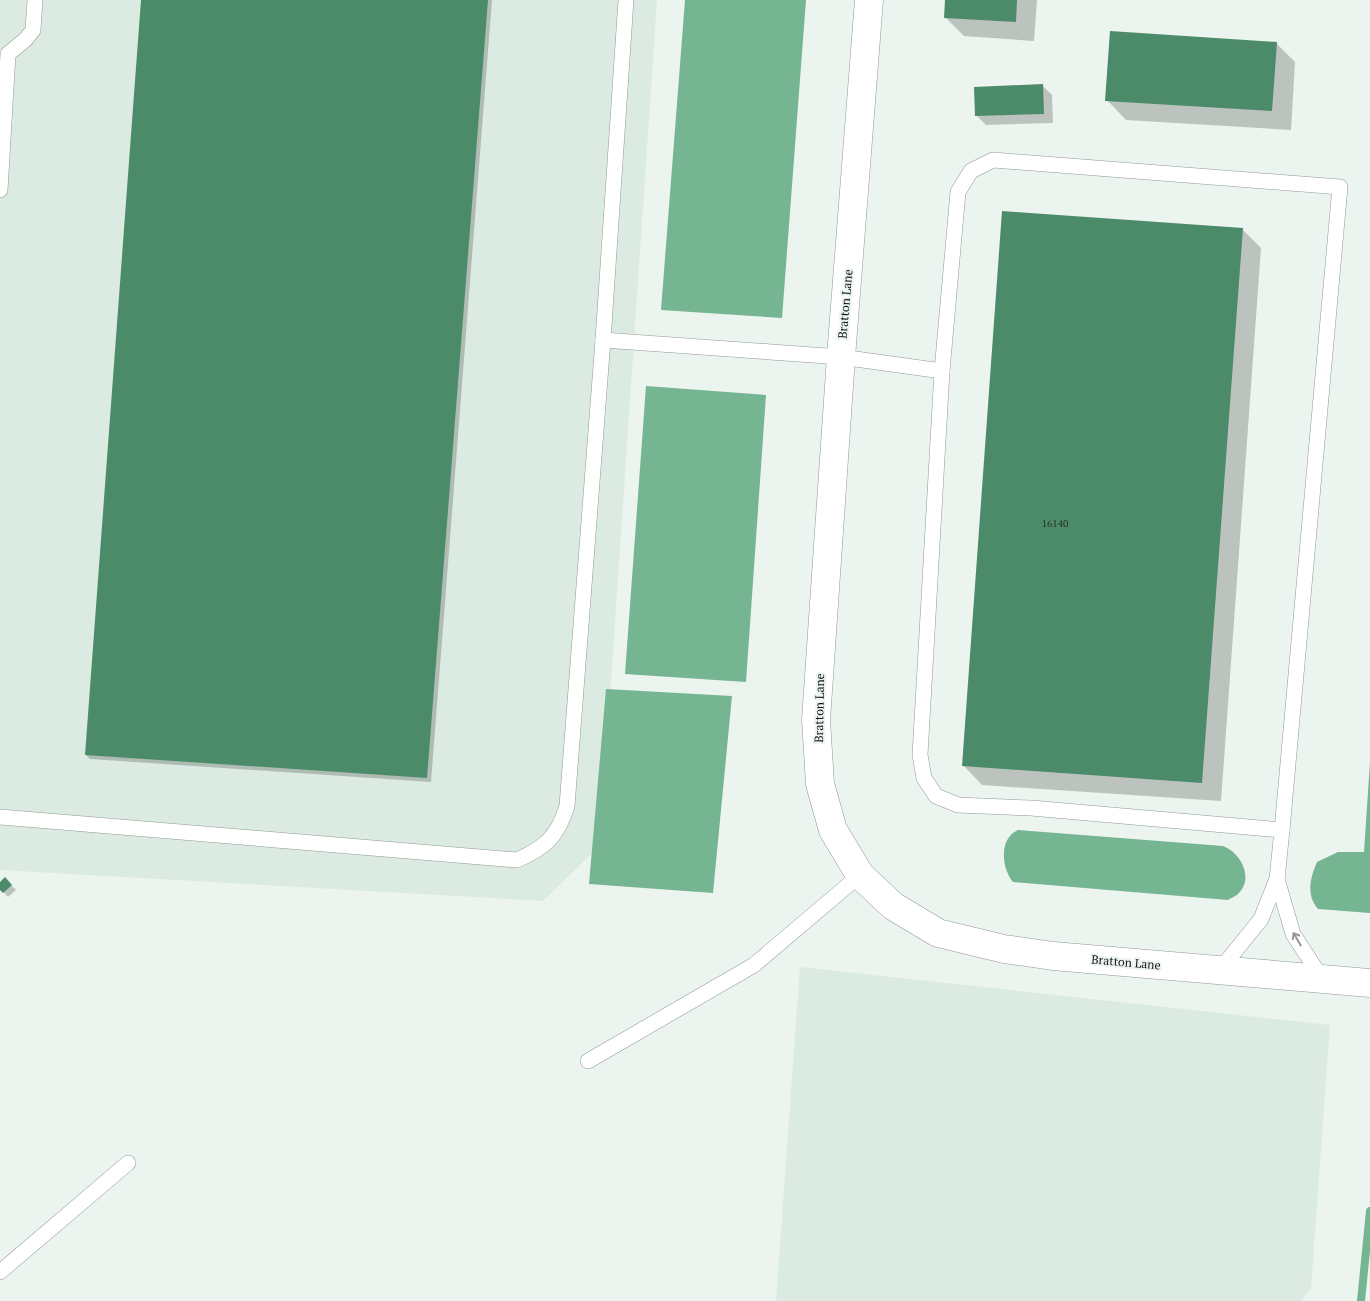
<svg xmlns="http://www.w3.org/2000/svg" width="1370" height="1301" viewBox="0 0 1370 1301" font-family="'PT Serif',serif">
<rect width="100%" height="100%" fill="#ecf4ef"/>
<g fill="#dbebe1">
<path d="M0,0H657L600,845L543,901L0,870Z"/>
<path d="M800,967L1330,1025L1311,1288L1302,1301H776Z"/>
</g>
<g fill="#76b591">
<path d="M685,0H806L782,318L661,310Z"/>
<path d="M646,386L766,395L746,682L625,674Z"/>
<path d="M606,689L732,696L713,893L589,884Z"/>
<path d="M1370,762V913L1318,909C1306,895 1310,878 1317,862L1338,852H1364Z"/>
<path d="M1018,830L1223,846C1240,852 1255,878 1238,894C1236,896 1231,898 1228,900L1013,882C1002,869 998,839 1018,830Z"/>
</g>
<g fill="#0003">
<path d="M142,0H492L431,782L90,759L86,755Z"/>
<path d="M946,0H1037L1034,41L964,36L945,17Z"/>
<path d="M1276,43L1295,62L1291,130L1126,120L1107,100Z"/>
<path d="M1043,86L1052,95L1053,123L986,125L977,116Z"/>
<path d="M1242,229L1261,248L1221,801L982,785L963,765Z"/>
<path d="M5,879L16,890L8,897L0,888V883Z"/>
</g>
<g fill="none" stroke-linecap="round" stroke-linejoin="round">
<path stroke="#76b591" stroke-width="8" d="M1361,1301L1370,1211"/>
</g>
<g fill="#4c8b69">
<path d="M141,0H488L427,778L85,755Z"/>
<path d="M945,0H1017L1016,22L944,18Z"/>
<path d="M1110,31L1277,42L1272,111L1105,101Z"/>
<path d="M1043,84L1044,114L975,116L974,87Z"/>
<path d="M1002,211L1243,228L1202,783L962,766Z"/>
<path d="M5,877L12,885L3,893L0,890V882Z"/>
</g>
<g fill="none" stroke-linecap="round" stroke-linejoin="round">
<g stroke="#919994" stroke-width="16">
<g id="service">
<path d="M0,190L8,54L26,39L33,30L35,0"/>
<path d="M603,340L841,357L942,371L920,755L924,778L936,796L958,805L1031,808L1282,830L1277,879"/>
<path d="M942,371L958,192L971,171L993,160L1340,187L1282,830"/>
<path d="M0,817L517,860C545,848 558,836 567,806L603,340L626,0"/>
<path d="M1219,971L1261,919L1277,879L1293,934L1323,980"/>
<path d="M588,1061L754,965L860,875"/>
<path d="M0,1272L128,1163"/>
</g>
</g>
<g stroke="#919994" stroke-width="29">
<path id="tertiary" d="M869,0L841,357L816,720L820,784L833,830L860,875L893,906L938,933L1004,949L1053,956L1370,983"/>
</g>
<use href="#service" stroke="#fff" stroke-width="15"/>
<use href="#tertiary" stroke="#fff" stroke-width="28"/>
</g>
<defs><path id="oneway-shaft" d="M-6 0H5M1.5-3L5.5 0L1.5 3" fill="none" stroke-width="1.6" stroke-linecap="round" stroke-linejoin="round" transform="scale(1.25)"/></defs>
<use stroke="#969796" href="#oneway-shaft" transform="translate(1297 939) rotate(-120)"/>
<g text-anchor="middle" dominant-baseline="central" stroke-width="4" stroke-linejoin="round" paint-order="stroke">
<g font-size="10" fill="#23342b">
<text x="1055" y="523">16140</text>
</g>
<g font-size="12" fill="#151716" stroke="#ecf4ef">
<text transform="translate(845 304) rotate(-85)">Bratton Lane</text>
<text transform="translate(819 708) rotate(-89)">Bratton Lane</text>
<text transform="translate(1126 962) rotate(5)">Bratton Lane</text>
</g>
</g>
</svg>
